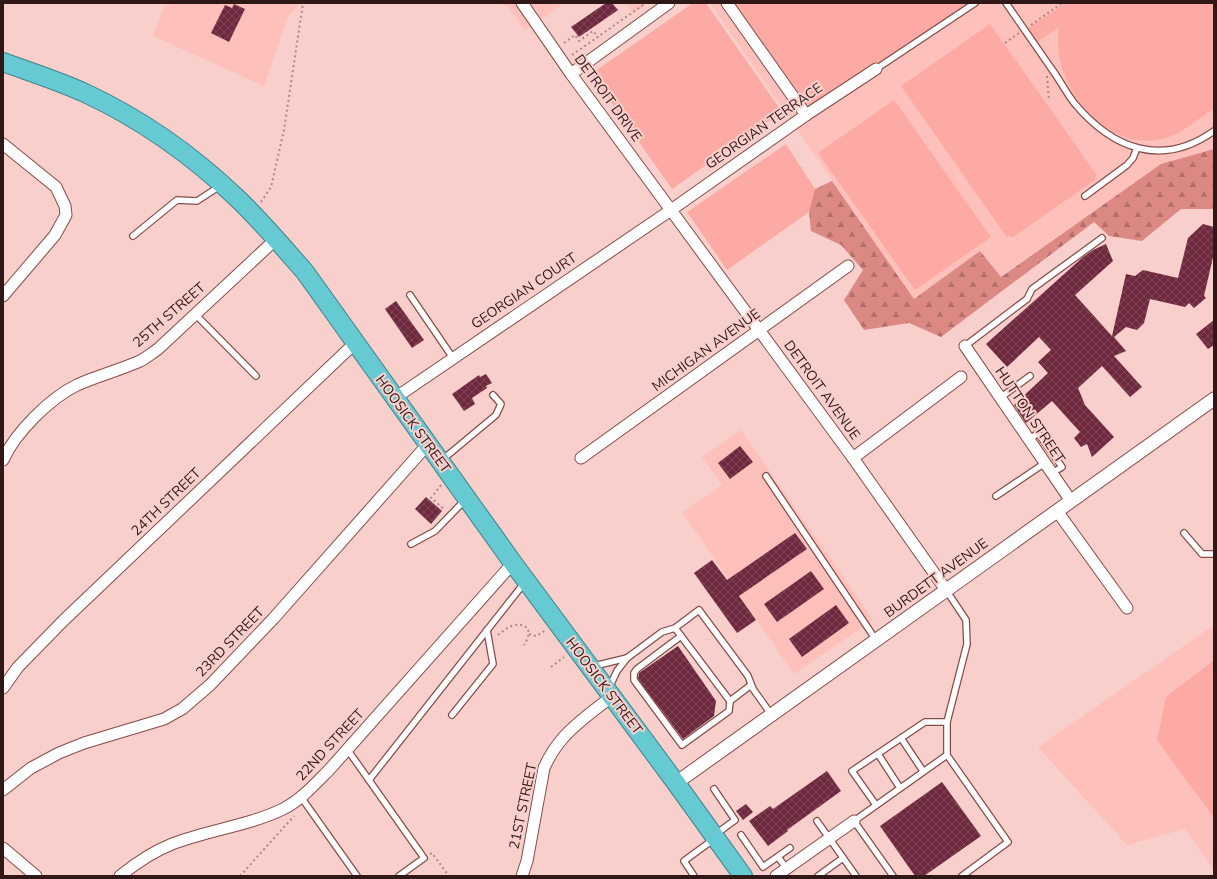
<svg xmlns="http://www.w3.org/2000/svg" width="1217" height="879" viewBox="0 0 1217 879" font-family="'Nunito Sans',sans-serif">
<defs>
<pattern id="forest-firs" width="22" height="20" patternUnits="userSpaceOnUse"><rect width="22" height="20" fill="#dc8984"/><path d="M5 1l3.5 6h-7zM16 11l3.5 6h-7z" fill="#b36f6b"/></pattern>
<pattern id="building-cross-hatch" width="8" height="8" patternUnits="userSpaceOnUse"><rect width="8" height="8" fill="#6f293f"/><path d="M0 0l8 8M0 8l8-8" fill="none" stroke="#7f4657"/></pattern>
</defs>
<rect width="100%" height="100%" fill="#f9cfcc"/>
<g fill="#fdc0bb">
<path d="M165,3H301L288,16L264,86L153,36Z"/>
<path d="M491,3H564L525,31L508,6Z"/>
<path d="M626,3H648L633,13Z"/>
<path d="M710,3H1214V149L1161,164L1000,277L980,251L914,299Z"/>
<path d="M741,430L873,620L794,674L682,512L722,485L702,457Z"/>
<path d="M1214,625V870L1185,829L1127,845L1038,747Z"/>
</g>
<g fill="#fdaaa4">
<path d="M693,3H706L782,112L672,189L591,74Z"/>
<path d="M727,3H975L806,115Z"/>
<path d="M1065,3H1214V108C1198,119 1181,135 1162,139C1103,153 1049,81 1059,27L1037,42L1027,29Z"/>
<path d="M990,24L1096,174L1095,180L1013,237L1006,236L901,86Z"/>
<path d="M894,100L991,237L915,290L818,153Z"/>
<path d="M786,144L815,189L809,212L727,270L687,212Z"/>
<path d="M1214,660V818L1157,740L1166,697Z"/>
</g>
<path fill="url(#forest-firs)" d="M1214,149V209H1181L1142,241L1109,236L1094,222L941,337L909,323L864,330L844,300L863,270L841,245L811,231L809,212L815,189L832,181L914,299L980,251L1001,277L1161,164Z"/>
<g fill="url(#building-cross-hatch)">
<path d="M606,3H612L618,10L579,37L571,27Z"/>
<path d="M234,4L245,9L229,42L211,33L225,5L232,8Z"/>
<path d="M1203,224L1214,227V253L1204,296L1206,298L1194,308L1189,303L1185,307L1150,299L1144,323L1137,330L1126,327L1114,337L1126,351L1114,356L1142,387L1130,397L1102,366L1078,388L1085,405L1114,437L1092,457L1087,444L1081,447L1074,438L1080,432L1052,401L1026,423L1014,405L1048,373L1038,362L1051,350L1039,337L1007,367L986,344L1082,258L1093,250L1106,244L1113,261L1075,295L1112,336L1126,274L1135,276L1143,270L1178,278L1188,238Z"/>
<path d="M396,301L424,340L412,348L385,309Z"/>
<path d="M1214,320V345L1208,349L1196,334Z"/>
<path d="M486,374L492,383L486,386L487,388L472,398L475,404L464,411L452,394L479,375L480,377Z"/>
<path d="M740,446L753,462L730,479L718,463Z"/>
<path d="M426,497L442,511L431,524L415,509Z"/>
<path d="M795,533L807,549L739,596L756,620L737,633L694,573L712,560L727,580Z"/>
<path d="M811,571L824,589L777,622L764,604Z"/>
<path d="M836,605L849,623L802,657L789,639Z"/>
<path d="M678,646L716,701L714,716L683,739L638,679L639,673Z"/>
<path d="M827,771L841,791L787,830L788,831L768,846L749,821L770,806L773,809Z"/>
<path d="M942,782L981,836L924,876H915L880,826Z"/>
<path d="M746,804L753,812L743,820L736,811Z"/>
</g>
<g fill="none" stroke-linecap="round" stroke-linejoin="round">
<g stroke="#864c49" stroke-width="8">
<g id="service">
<path d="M1006,3C1021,25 1036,46 1051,68C1060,80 1066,93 1075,104C1113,149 1162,168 1214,131"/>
<path d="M876,69L975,3"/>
<path d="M1085,196L1127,165L1133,158L1137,148"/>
<path d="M133,236L177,200L197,201L220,186"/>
<path d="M410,295L453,358"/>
<path d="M195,314L256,376"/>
<path d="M965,346L1027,299L1032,289L1102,238"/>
<path d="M1000,398L1030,376"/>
<path d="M1029,440L1038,433L1062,467L1052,473"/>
<path d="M442,460L496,415L501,404L493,395"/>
<path d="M766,476L876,640"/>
<path d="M996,496L1045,463"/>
<path d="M1184,533L1202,554H1214"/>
<path d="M411,544L435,531L465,500"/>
<path d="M675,628L730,701L751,685"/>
<path d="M681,636L637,669L634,673V680L682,745L729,711L730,701"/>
<path d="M594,666L627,658"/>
<path d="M609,688L617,671L627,658L662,632L675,628L699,610L748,676L753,689L771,714"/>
<path d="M452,715L493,664L487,630"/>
<path d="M901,738L923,771"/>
<path d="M347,749L424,858L399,876"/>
<path d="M878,754L900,788"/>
<path d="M947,755L1008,842L962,876"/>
<path d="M369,780L525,582"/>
<path d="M714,789L735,820L716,834"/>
<path d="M301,797L357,876"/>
<path d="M876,805L852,771L925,722H947"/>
<path d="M817,821L856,876"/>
<path d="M741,835L763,867L790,848"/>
<path d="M778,857L787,869"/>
<path d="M694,876L684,861L714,839"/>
<path d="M818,876L843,858"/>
<path d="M893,876L854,821L947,755V722L967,644L966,620L946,590"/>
</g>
</g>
<g stroke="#864c49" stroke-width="13">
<g id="minor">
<path d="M522,3L571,74L853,458L946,590"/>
<path d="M727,3L806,115"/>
<path d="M571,74L669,3"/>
<path d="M3,144L56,187L65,206L66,215L55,235L3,296"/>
<path d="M965,346L1071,501"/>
<path d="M395,398L671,210L806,115L876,69"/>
<path d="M581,458L848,266"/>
<path d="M853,458L961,377"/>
<path d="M3,460C15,433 50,398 77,385C97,376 120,370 140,361C146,358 152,353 158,349L276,239"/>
<path d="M1057,511L1127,608"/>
<path d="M3,688L18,667L64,620L355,343"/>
<path d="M3,790L31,768L59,753L84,743L164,719L182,709L210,685L273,619L428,444"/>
<path d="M3,848L36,876"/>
<path d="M120,876C136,863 152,852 172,844C208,830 248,826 283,809C301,800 315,784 329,770L513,563"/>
<path d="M522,876L527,861L544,768C549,757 555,747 563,738C577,722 595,710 611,697"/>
<path d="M776,876L854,821"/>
</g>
</g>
<g stroke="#864c49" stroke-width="15">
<path id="tertiary" d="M676,783L1214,399"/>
</g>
<g stroke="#3a8389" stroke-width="20">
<path id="trunk" d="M3,62C30,72 59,81 85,93C141,119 193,156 237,198C261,221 283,247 305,272L513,563L676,783L743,876"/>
</g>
<g stroke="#ac8986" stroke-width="2" stroke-dasharray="2 3" stroke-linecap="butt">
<path d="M1031,25L1062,3"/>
<path d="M564,43L575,35L579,41L593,31L598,37"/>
<path d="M1005,43L1019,33"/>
<path d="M572,55L646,3"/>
<path d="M1047,76L1049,101"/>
<path d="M261,202L271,187L284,130L303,3"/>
<path d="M441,485L431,498L445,510"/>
<path d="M529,634L536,636L546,630"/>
<path d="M498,635C503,631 508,627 514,625C530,623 532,633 524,645"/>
<path d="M551,667L564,657"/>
<path d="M430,854L432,853L449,876"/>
<path d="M240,876L294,816"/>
</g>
<use href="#service" stroke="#fff" stroke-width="5.5"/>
<use href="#minor" stroke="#fff" stroke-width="11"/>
<use href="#tertiary" stroke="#fff" stroke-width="13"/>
<use href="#trunk" stroke="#66cad2" stroke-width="18"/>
</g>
<g text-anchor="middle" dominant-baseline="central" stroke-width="4" stroke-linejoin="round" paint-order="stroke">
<g font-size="14" fill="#301816" stroke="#f9cfcc">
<text transform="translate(608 98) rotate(54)">DETROIT DRIVE</text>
<text transform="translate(764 126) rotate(-35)">GEORGIAN TERRACE</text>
<text transform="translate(524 291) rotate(-34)">GEORGIAN COURT</text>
<text transform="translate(169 315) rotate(-41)">25TH STREET</text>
<text transform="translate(706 350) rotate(-36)">MICHIGAN AVENUE</text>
<text transform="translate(822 390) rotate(54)">DETROIT AVENUE</text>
<text transform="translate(1030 415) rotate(56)">HUTTON STREET</text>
<text transform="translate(413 424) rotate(54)">HOOSICK STREET</text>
<text transform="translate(166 502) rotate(-44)">24TH STREET</text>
<text transform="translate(936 578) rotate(-36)">BURDETT AVENUE</text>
<text transform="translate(230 642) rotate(-46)">23RD STREET</text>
<text transform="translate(604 686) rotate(53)">HOOSICK STREET</text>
<text transform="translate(330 745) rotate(-47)">22ND STREET</text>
<text transform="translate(523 806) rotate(-78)">21ST STREET</text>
</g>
</g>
<rect width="1217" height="879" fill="none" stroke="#301816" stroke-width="8"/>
</svg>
